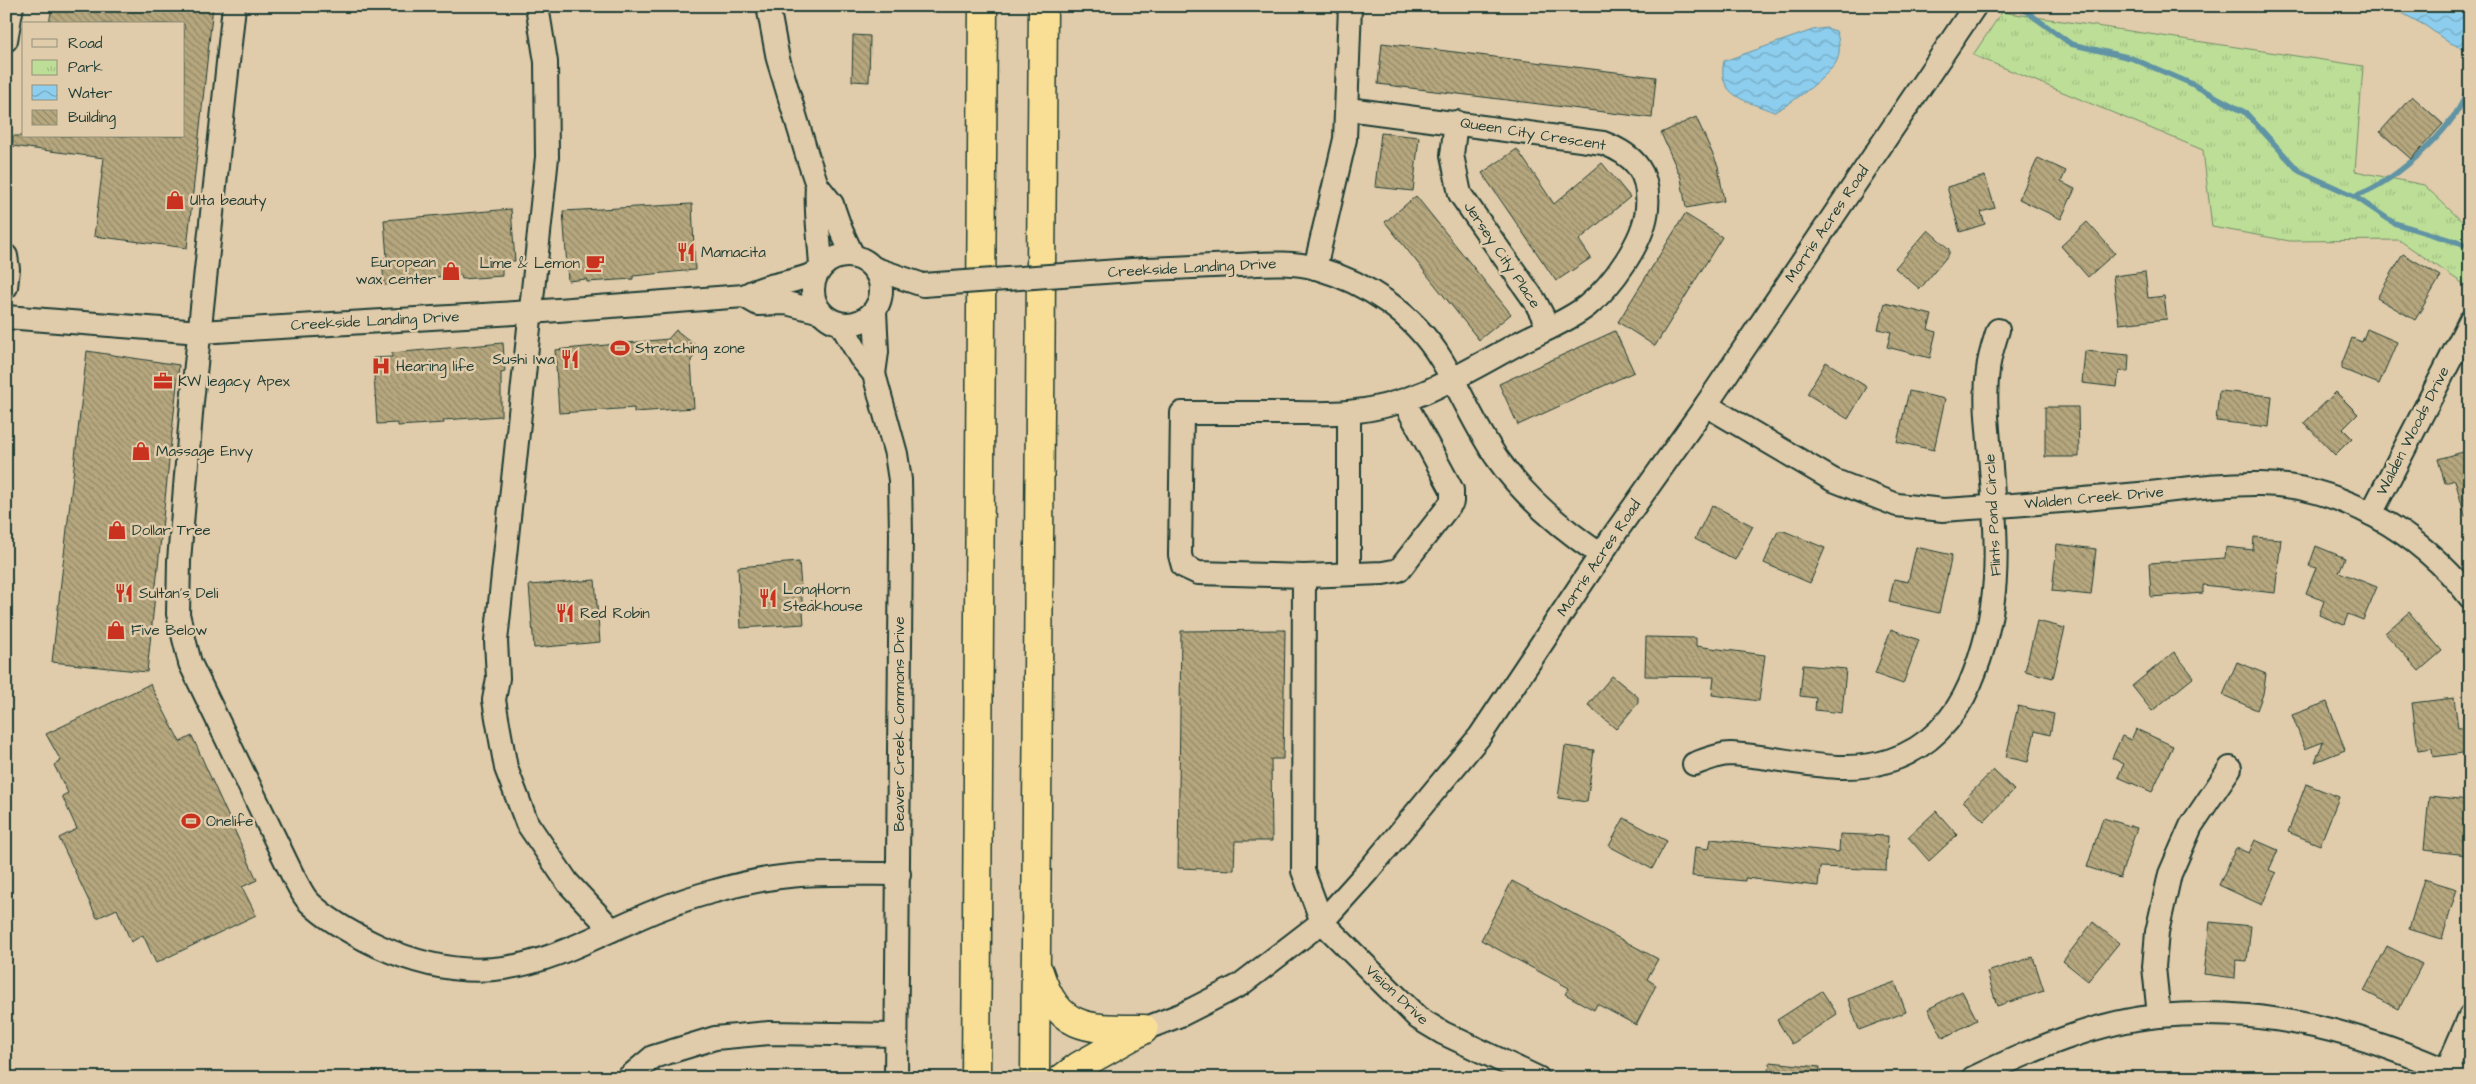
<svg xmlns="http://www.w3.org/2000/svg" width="2476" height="1084" viewBox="0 0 2476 1084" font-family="'Architects Daughter',sans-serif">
<defs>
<pattern id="park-tufts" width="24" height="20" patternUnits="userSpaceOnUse" patternTransform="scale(1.25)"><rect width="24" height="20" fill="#bdde97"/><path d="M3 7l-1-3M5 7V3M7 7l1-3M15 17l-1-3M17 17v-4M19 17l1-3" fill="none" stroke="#a2bf83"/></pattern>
<pattern id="water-waves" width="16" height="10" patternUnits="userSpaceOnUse" patternTransform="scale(1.25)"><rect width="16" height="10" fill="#8dceee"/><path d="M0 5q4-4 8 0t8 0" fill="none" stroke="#73a8c2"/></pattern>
<pattern id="building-back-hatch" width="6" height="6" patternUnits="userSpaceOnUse" patternTransform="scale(1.25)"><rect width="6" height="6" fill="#b6a77e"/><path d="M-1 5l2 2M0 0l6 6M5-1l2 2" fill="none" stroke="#938968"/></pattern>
</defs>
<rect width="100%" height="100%" fill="#e0cbaa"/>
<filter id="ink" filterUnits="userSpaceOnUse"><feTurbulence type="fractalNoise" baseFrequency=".02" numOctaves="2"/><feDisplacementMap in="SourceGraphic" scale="10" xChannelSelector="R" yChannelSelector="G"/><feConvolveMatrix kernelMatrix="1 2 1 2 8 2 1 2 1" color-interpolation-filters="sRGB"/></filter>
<g filter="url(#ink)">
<path fill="url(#park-tufts)" stroke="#6e8e66" d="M2002,12L2363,66L2355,171L2424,185L2470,229V281L2465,285L2399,240L2290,241L2212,227L2203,150L1973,55Z"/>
<g fill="url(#water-waves)" stroke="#6194a4">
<path d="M2389,6H2470V51L2448,42L2426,26Z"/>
<path d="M1826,28L1836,31C1840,41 1841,55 1835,64C1823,80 1791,104 1774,112C1748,101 1716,97 1724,61L1813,30Z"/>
</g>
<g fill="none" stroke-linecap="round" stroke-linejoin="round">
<g stroke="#6194a4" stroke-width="5.5">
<path d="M2019,6L2071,44L2131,58L2190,83L2246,113L2299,171L2354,196L2394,223L2470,246"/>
<path d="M2354,196C2391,185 2444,137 2462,103C2465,96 2467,88 2470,81"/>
</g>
</g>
<g fill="url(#building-back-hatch)" stroke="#1f3d34">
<path d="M52,6H213L187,248L94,236L104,158L12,146L13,136H184V24H49Z"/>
<path d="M853,35L870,36L869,82L852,81Z"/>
<path d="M1382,43L1656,77L1652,118L1378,84Z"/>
<path d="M2412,96L2443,124L2411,159L2380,132Z"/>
<path d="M1696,117L1718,166L1724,201L1686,208L1681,178L1661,133Z"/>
<path d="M1381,133L1419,137L1413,191L1375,187Z"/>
<path d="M1517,149L1554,204L1602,163L1630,197L1579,240L1591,258L1556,281L1482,173Z"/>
<path d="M2038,158L2066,171L2061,182L2075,189L2061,219L2019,199Z"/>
<path d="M1985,176L1995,208L1981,212L1985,224L1960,232L1947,187Z"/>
<path d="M1416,196L1511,314L1479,340L1385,222Z"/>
<path d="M692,204L695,270L633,276V279L587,282L586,279L568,281L563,211Z"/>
<path d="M511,209L515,261H502V276L462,279L461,275L409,279L410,283L384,285L382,258H387L384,220Z"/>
<path d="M1685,214L1722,237L1655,346L1618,322Z"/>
<path d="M2087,222L2115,253L2088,277L2061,246Z"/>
<path d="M1928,230L1949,249V254L1920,289L1895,268Z"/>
<path d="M2403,254L2441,276L2415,320L2377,298Z"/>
<path d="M2145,272L2148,298L2164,296L2167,319L2119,324L2113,276Z"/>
<path d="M1885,303L1932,315L1928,329L1936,332L1930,358L1887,347L1891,332L1878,329Z"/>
<path d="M2367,329L2397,342L2379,384L2342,369V363L2352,338L2362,342Z"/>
<path d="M676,330L700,349L691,360L694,408L634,412V408L559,413L555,350L668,339Z"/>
<path d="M1615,331L1634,372L1518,425L1499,384Z"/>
<path d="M503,343L505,372L501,373V416L444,420V423L398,426V423L377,424L373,358L392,357V353Z"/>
<path d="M87,351L179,365L147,672L52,662Z"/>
<path d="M2085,351L2129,355L2128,372L2119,371L2117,387L2082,383Z"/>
<path d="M1826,362L1867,387L1848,419L1807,394Z"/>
<path d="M1909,391L1945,399L1934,450L1897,442Z"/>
<path d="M2219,391L2272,396L2269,427L2216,421Z"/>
<path d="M2336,392L2358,414L2343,429L2352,438L2335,455L2304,423Z"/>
<path d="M2045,407H2078L2079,457H2045Z"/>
<path d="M2470,450V516H2465L2455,480L2445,483L2438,459Z"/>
<path d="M1712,505L1753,526L1735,560L1695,539Z"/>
<path d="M1778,531H1784L1825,548L1810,583L1764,563Z"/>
<path d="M2254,537L2281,539L2275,593L2203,585V593L2151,597L2149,563L2225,558L2226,547L2253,550Z"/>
<path d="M2057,544L2096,549L2091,595L2052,591Z"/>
<path d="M2316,546L2345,558L2339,572L2377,587L2363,620L2348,614L2344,625L2319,615L2324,601L2306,593L2316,568L2309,566Z"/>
<path d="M1916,547L1952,555L1939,613L1889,602L1894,579L1908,582Z"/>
<path d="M799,562L804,624L741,628L738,567Z"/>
<path d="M595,580L600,642L534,648L529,585Z"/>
<path d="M2409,612L2442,651L2419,671L2385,633Z"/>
<path d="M2037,621L2065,628L2053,678L2025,671Z"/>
<path d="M1891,629L1919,640L1903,684L1875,674Z"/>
<path d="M1285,630L1283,759H1271L1272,841H1235L1234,870L1178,868L1181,631Z"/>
<path d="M1646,637L1696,638V646L1765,655L1759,701L1712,695L1714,677L1645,676Z"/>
<path d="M2174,652L2194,677L2152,711L2132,686Z"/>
<path d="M2237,662L2266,674L2263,694L2257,710L2223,695Z"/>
<path d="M1803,665L1846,669L1842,713L1815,710L1816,698L1800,696Z"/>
<path d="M1612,676L1638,697V703L1616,729L1588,705Z"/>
<path d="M150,684L180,742L192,736L257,880L242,887L256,915L156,963L143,935L131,942L117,909L97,918L59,838L77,829L62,796L68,793L54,765L61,761L46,734Z"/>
<path d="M2454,698L2458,727L2470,726V752L2433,757L2432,748L2418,750L2412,703Z"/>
<path d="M2327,702L2345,750L2315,762L2323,742L2305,749L2292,715Z"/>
<path d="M2018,706L2054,714L2050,735L2035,731L2028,762L2006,757Z"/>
<path d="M2136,729L2173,746L2152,792L2118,777L2124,764L2112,758L2122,736L2131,740Z"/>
<path d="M1565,746L1594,750L1587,802L1558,798Z"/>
<path d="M1993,770L2014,790L1984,821L1963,801Z"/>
<path d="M2306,784L2339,797L2320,845L2288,832Z"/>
<path d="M2429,796L2470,800L2467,855L2424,850Z"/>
<path d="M1936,811L1957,835L1929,861L1908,837Z"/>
<path d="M1624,818L1667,841L1652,869L1609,846Z"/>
<path d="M2103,818L2137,828L2120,878L2087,867Z"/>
<path d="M1840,834L1888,836L1886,870L1820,867L1818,886L1745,878V881L1692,876L1695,847L1709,849L1711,839L1839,852Z"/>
<path d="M2255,840L2278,850L2269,870L2276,873L2262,905L2219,885L2236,848L2249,853Z"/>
<path d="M2424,879L2457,889L2442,939L2409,929Z"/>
<path d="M1512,881L1658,959L1647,979L1656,985L1636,1025L1597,1004L1594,1010L1565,994L1569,988L1481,940Z"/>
<path d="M2093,922L2119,943L2088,981L2063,961Z"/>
<path d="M2210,922L2251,926L2247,961L2236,960L2235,978L2204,974Z"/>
<path d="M2387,946L2422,964L2399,1009L2364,991Z"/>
<path d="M2033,957L2044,991L1997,1006L1987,972Z"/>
<path d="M1895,982L1906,1012L1859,1030L1848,999Z"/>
<path d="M1822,991L1837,1014L1792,1044L1777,1020Z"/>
<path d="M1962,991L1977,1020L1943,1038L1928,1009Z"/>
<path d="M1770,1062L1820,1067L1819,1078H1768Z"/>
</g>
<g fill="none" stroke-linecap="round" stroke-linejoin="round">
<g stroke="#1f3d34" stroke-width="26">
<g id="minor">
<path d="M234,6L192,402L179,561L178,614L190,663L293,876C298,884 302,895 309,902C327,920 355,935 378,946C523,1012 585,924 715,891C743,883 772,877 800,875C833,873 866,874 899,874"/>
<path d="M537,6L546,62L547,157L496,641L498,678L494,700L497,718L506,768L527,823L568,883L612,930"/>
<path d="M768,6L778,59L807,155L817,185L832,204L841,230L853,256"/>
<path d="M6,40L12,6"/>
<path d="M1348,109L1603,143C1635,155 1650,173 1647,208C1645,240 1612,286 1587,306C1568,321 1542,331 1521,342C1465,372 1413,407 1348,412C1331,414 1313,413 1295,413C1257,413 1220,413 1182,413L1180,555L1183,566L1198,573L1304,576L1303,871L1322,922L1418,1018L1443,1033L1538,1078"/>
<path d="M1456,122L1452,155L1460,194L1535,301L1549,328"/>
<path d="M817,185C815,213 820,240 821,268"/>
<circle cx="847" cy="290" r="34"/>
<path d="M6,256L8,269L6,287"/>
<path d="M873,268L923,285"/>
<path d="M1315,268L1345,139L1350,6"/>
<path d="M1146,269C1177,268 1207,266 1237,265C1262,264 1291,261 1316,268C1367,283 1413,313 1441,359C1461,391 1475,427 1497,458C1524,497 1561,528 1601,555"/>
<path d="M744,296L758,304L786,303L821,312"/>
<path d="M6,317L200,332L531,312L744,296C767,283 794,284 818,272"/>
<path d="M841,324L860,357L874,374L896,454L900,480L901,535L896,1078"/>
<path d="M874,374L877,352L875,311"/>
<path d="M1706,405L1833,480L1897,505L1943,510C2008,506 2074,500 2139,494C2179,490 2220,483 2260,484C2341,485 2421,534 2470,597"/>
<path d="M1349,412V574"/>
<path d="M2371,514L2470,321"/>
<path d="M1304,576L1383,573L1399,570L1452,502V490L1404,401"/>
<path d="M1694,764C1705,760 1719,754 1730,754C1784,756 1838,778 1891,760C1928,748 1955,719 1970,684C2005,602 1996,539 1990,454C1988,426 1984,398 1988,370C1989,357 1994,343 1998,330"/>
<path d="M2159,1016L2154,967L2157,932L2170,874L2191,826L2230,768"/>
<path d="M1144,1029L1183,1014L1240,985L1322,922L1367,872L1480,736L1616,532L1706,405L1975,6"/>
<path d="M628,1078L653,1057L715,1038L769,1033L896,1035"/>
<path d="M1973,1078C2032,1050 2094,1022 2159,1016C2269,1006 2364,1033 2463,1078"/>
<path d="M2443,1078L2470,1016"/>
</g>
</g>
<g stroke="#1f3d34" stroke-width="31">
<g id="highway">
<path d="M1039,972C1058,1032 1090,1029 1144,1029"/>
<path d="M976,1078L983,6"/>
<path d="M1035,1078L1043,6"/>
<path d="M1063,1078L1079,1066L1143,1030"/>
</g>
</g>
<use href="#minor" stroke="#e0cbaa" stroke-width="22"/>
<use href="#highway" stroke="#f9df96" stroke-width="28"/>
<g stroke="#1f3d34" stroke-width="26" stroke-linecap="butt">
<path id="minor-bridge" d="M923,285L1146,269"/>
</g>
<use href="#minor-bridge" stroke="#e0cbaa" stroke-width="22"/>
</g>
</g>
<defs>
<g id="shop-bare" transform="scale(1.5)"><path d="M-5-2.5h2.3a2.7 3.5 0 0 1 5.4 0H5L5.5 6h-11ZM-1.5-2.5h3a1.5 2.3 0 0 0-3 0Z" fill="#c8321e" stroke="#e0cbaa" stroke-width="2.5" paint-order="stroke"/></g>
<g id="restaurant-bare" transform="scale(1.5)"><path d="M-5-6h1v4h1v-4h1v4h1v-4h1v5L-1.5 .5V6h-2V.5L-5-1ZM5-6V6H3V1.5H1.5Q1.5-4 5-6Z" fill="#c8321e" stroke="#e0cbaa" stroke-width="2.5" paint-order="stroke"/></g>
<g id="cafe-bare" transform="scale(1.5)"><path d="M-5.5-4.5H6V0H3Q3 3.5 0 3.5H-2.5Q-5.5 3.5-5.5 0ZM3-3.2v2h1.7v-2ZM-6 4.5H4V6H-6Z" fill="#c8321e" stroke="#e0cbaa" stroke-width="2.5" paint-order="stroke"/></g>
<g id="stadium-bare" transform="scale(1.5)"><path d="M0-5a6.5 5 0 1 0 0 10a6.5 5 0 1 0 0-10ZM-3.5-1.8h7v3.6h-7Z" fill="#c8321e" stroke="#e0cbaa" stroke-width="2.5" paint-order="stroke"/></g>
<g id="hospital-bare" transform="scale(1.5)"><path d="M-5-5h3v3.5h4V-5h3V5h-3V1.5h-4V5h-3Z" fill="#c8321e" stroke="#e0cbaa" stroke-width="2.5" paint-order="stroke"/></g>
<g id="office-bare" transform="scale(1.5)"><path d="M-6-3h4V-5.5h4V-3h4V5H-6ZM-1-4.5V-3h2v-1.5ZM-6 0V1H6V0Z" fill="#c8321e" stroke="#e0cbaa" stroke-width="2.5" paint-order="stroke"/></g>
</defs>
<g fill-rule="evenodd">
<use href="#shop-bare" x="175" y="200"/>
<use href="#restaurant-bare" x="686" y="252"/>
<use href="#cafe-bare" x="595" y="263"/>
<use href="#shop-bare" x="451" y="271"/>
<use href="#stadium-bare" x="620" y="348"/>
<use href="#restaurant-bare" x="570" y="359"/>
<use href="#hospital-bare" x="381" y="366"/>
<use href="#office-bare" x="163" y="381"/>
<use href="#shop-bare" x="141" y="451"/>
<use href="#shop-bare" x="117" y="530"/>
<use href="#restaurant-bare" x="124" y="593"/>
<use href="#restaurant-bare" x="768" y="598"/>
<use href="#restaurant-bare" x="565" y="613"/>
<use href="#shop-bare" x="116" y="630"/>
<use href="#stadium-bare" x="191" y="821"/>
</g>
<g text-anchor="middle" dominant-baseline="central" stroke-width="5" stroke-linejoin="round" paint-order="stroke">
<g font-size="15" fill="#1f3d34" stroke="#e0cbaa">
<text transform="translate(1533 134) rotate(9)">Queen City Crescent</text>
<text transform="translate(1827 224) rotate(-56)">Morris Acres Road</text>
<text transform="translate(1502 255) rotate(56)">Jersey City Place</text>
<text transform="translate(1192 268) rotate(-3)">Creekside Landing Drive</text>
<text transform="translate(375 321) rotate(-3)">Creekside Landing Drive</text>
<text transform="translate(2413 431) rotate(-63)">Walden Woods Drive</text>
<text transform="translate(2094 498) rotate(-5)">Walden Creek Drive</text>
<text transform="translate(1993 515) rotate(-93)">Flints Pond Circle</text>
<text transform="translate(1599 558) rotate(-56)">Morris Acres Road</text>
<text transform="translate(899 724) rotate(-90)">Beaver Creek Commons Drive</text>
<text transform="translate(1397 995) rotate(43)">Vision Drive</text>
</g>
<g font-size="15" fill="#1f3d34" stroke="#e0cbaa" text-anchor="start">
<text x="190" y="200">Ulta beauty</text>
<text x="701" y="252">Mamacita</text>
<text x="436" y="262" text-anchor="end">European<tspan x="436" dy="17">wax center</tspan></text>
<text x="580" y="263" text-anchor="end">Lime &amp; Lemon</text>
<text x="635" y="348">Stretching zone</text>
<text x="555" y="359" text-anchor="end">Sushi Iwa</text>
<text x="396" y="366">Hearing life</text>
<text x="178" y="381">KW legacy Apex</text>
<text x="156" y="451">Massage Envy</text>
<text x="132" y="530">Dollar Tree</text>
<text x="783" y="589">LongHorn<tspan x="783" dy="17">Steakhouse</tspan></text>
<text x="139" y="593">Sultan's Deli</text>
<text x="580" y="613">Red Robin</text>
<text x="131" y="630">Five Below</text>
<text x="206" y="821">Onelife</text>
</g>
</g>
<rect width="2476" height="1084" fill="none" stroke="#e0cbaa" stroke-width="25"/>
<rect x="12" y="12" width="2451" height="1059" fill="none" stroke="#1f3d34" stroke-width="2" filter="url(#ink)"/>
<rect x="22" y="22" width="162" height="115" fill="#e0cbaa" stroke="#93927b"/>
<rect x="32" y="39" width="25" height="8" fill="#e0cbaa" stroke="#93927b"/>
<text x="68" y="48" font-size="15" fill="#1f3d34">Road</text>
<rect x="32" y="60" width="25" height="15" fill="url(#park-tufts)" stroke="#93927b"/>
<text x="68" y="72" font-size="15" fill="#1f3d34">Park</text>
<rect x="32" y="85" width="25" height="15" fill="url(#water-waves)" stroke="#93927b"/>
<text x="68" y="98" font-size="15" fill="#1f3d34">Water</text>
<rect x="32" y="110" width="25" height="15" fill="url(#building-back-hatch)" stroke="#93927b"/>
<text x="68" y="122" font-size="15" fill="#1f3d34">Building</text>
</svg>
